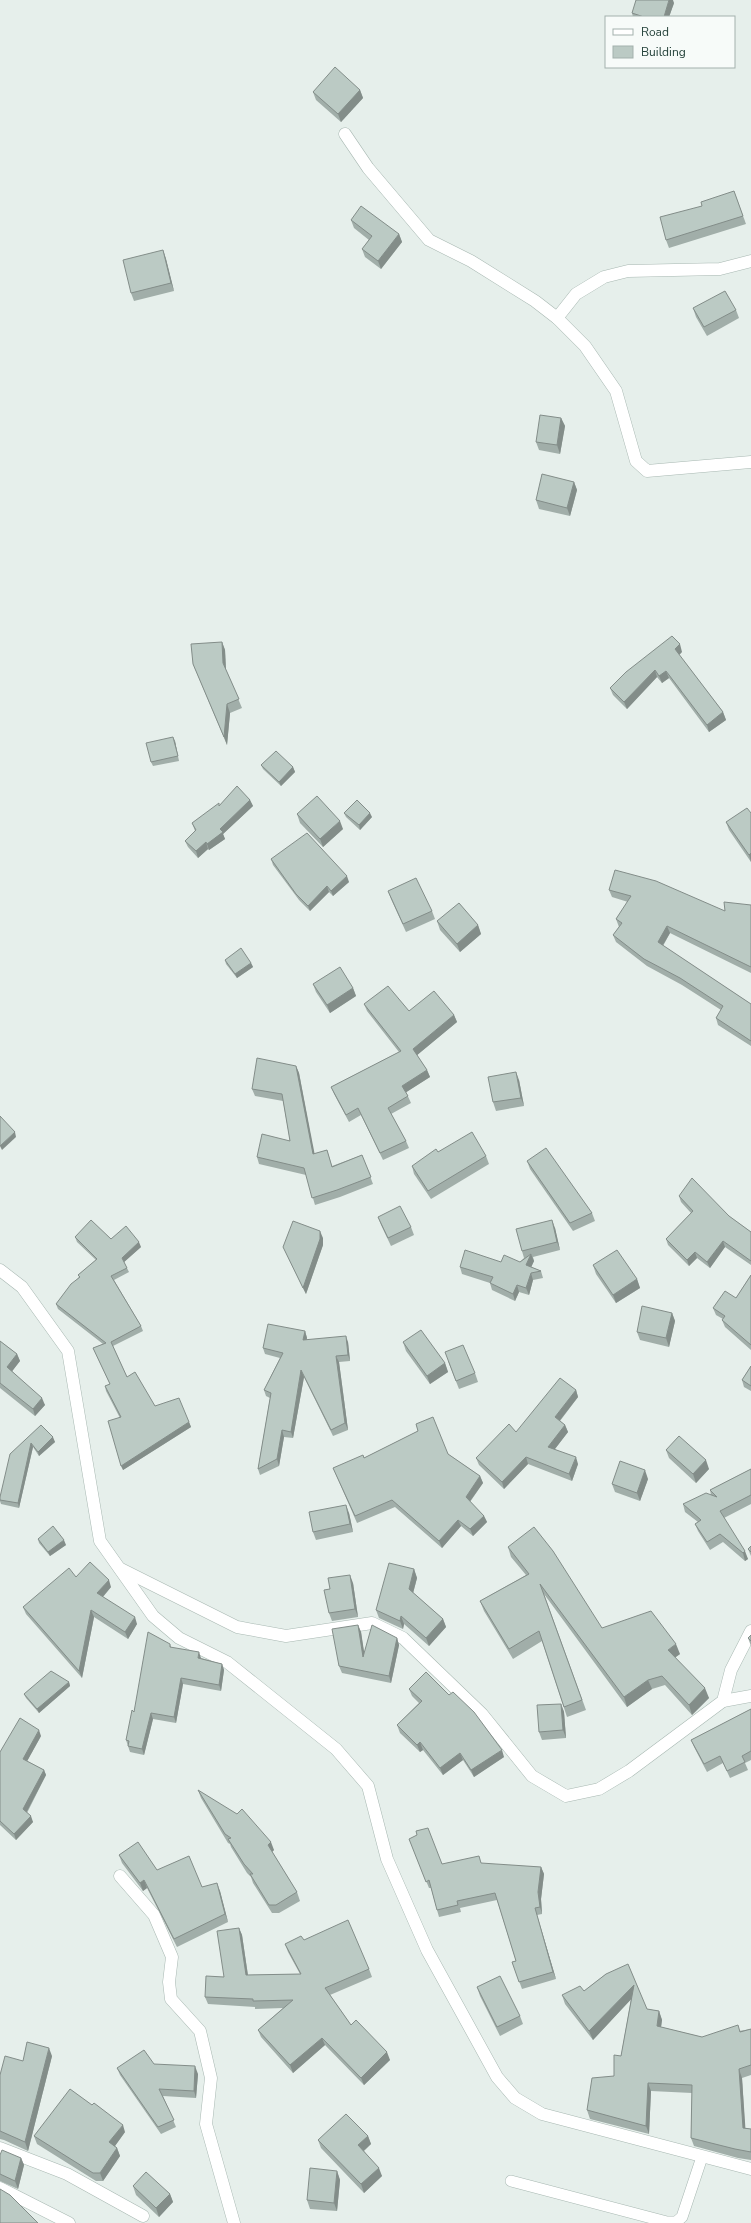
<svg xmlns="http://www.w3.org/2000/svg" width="751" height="2223" viewBox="0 0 751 2223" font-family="'Nunito Sans',sans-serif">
<rect width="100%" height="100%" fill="#e6efeb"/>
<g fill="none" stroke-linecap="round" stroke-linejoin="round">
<g stroke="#a8b8b2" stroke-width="12">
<path id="lane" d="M511,2181L667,2222H676L682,2217L702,2157"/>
</g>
<g stroke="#a8b8b2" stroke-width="13">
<g id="street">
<path d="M345,134L368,168L429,240L471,261L535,301L557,318L585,346L616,391L636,461L647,471L751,462"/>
<path d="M557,318L576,294L604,277L628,271L720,269L751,261"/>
<path d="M0,1270L22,1287L68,1351L100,1541L153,1616L179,1638L227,1662L336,1749L368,1786L387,1859L427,1950L497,2077L515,2098L542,2114L751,2169"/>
<path d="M121,1569L237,1627L286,1636L372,1623L403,1638L482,1714L532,1776L566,1796L599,1789L629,1771L723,1701L731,1670L751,1631"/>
<path d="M723,1701L751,1696"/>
<path d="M120,1876L154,1915L172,1957L169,1982L171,1999L200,2031L211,2078L206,2124L234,2223"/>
<path d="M0,2148L67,2174L143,2216"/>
<path d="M0,2188L69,2223"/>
</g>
</g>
<use href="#lane" stroke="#fff" stroke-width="11"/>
<use href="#street" stroke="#fff" stroke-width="12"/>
</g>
<g fill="#a1aea9">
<path d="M674,3L669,17H633L632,13Z"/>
<path d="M360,90L363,98L341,122L316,100L313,92Z"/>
<path d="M734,191L746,224L669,248L666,240L702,206Z"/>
<path d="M351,220L399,234L402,242L381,269L365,257L362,249L369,240L354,228Z"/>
<path d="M163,250L166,259L174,291L134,301L131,293Z"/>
<path d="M693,308L736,310L739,318L707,336L696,317Z"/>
<path d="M561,418L565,426L560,454L539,450L536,442Z"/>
<path d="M574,482L577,490L570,516L539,509L536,500Z"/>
<path d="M222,642L225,650L226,670L242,708L230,713L227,745L193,664Z"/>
<path d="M682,652L679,655L723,712L726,720L709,732L669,678L662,683L657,677L627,709L613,695L610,688Z"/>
<path d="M175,741L179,761L153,766L151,762Z"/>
<path d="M261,765L293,767L295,772L281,786L263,769Z"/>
<path d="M250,800L253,806L223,834L225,839L209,850L208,849L198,858L188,847L185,841L195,831L192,823L220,805Z"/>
<path d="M344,813L372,817L360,830L346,817Z"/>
<path d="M751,813V862L729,830L726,822Z"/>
<path d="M297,814L343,829L323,847L300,823Z"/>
<path d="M271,859L349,882L333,896L329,892L310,911L299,900L273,865Z"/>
<path d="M609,890L725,911L751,905V973L670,933L663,946L751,1004V1046L718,1025L716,1018L721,1010L682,985L647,966L616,942L613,935L619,927L616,919L628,902L612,897Z"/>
<path d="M388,891L432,911L435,919L406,932L391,899Z"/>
<path d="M437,921L478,925L481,934L460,952L440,930Z"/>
<path d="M225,960L251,963L253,967L237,978L226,964Z"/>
<path d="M313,984L353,988L356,996L330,1013L316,992Z"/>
<path d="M364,1004L409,1011L454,1015L457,1022L417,1055L427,1070L430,1077L406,1092L411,1103L391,1114L406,1141L409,1148L383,1160L361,1115L349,1122L334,1094L331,1087L399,1052L367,1011Z"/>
<path d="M296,1066L299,1073L314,1154L327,1150L332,1166L362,1155L373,1184L340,1197L315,1205L306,1175L259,1164L257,1157L290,1141L283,1101L255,1096L252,1089Z"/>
<path d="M519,1080L524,1106L496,1111L493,1102Z"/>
<path d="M438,1152L486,1156L489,1164L431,1199L414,1174L412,1166Z"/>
<path d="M527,1161L592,1213L595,1221L573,1231L530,1169Z"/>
<path d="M679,1196L729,1216L751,1232V1265L725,1247L710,1268L697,1258L689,1266L668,1245L666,1239L691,1213L681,1202Z"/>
<path d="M378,1217L411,1227L414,1235L391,1246L381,1225Z"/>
<path d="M555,1228L560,1250L533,1257L534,1261L531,1267L541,1271L543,1278L533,1280L529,1295L519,1292L515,1301L492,1290L490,1283L462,1274L460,1267L501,1262H520L524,1258L522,1251Z"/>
<path d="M75,1237L111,1239L141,1247L124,1262L129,1272L114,1280L141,1326L143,1331L113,1346L127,1377L155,1406L189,1422L191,1427L123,1470L120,1418L106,1391L105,1386L110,1384L93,1348L103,1344L58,1309L56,1304L79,1277L78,1275L96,1260L77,1242Z"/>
<path d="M323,1238V1245L306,1294L286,1253L283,1247Z"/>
<path d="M593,1265L637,1279L640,1288L616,1303L596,1274Z"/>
<path d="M751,1275V1350L725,1327L722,1320L723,1319L716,1315L713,1308L736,1298Z"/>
<path d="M672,1313L675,1321L669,1347L640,1340L637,1332Z"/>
<path d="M305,1331L307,1338L306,1340L348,1342L350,1361L339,1362L348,1430L333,1436L304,1377L293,1438L284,1437L279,1466L260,1475L258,1469L270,1398L266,1396L264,1390L280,1358L265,1354L263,1348Z"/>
<path d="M0,1341L17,1354L20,1361L12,1371L45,1405L35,1416L0,1388Z"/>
<path d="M403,1342L445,1363L448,1372L430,1384L406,1351Z"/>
<path d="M448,1361L475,1373L478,1382L459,1389Z"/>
<path d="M751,1366V1391L744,1387L742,1380Z"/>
<path d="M576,1390L578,1397L560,1421L565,1425L568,1432L555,1449L578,1464L572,1481L528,1464L504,1489L479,1465L476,1458L516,1432Z"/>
<path d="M416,1424L448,1454L480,1476L483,1483L470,1502L484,1516L487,1522L473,1536L461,1526L442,1548L395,1507L357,1523L333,1468L364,1458L418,1431Z"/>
<path d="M41,1425L55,1442L39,1456L33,1447L19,1508L1,1504L0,1501V1497Z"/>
<path d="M666,1450L709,1469L696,1483L669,1458Z"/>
<path d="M751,1469V1504L724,1518L748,1559L745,1561L723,1542L710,1550L698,1531L695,1524L698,1522L685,1512L683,1504L711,1495L710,1490Z"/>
<path d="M648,1479L640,1501L615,1492L612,1484Z"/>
<path d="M349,1513L353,1532L316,1540L313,1532Z"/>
<path d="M38,1539L66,1545L50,1556L39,1543Z"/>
<path d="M751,1546V1556L748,1549Z"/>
<path d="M508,1547L602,1628L680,1654L675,1657L709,1698L692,1715L665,1685L652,1689L627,1707L544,1594L586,1710L567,1717L542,1641L513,1659L484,1611L480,1601L526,1575L511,1557Z"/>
<path d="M414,1569L417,1578L413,1593L443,1619L446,1627L429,1646L404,1624L403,1629L379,1618L376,1610Z"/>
<path d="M76,1577L111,1587L103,1597L137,1624L128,1639L94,1617L82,1678L26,1614L23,1607Z"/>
<path d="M353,1583L358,1617L332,1621L329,1613L330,1589Z"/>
<path d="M358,1625L361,1632L364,1654L397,1638L399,1645L391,1683L342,1673L339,1666Z"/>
<path d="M751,1635V1646L748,1638Z"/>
<path d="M170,1644L171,1647L201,1658L222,1664L224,1670L221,1691L183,1684L176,1723L153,1719L144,1755L130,1752L126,1740L134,1712Z"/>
<path d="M69,1682L70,1686L39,1713L26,1698L24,1694Z"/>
<path d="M409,1689L504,1757L474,1777L463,1760L443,1775L423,1750L420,1752L400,1733L397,1725L419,1703L412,1696Z"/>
<path d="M561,1704L564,1712L566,1738L542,1740L539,1732Z"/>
<path d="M751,1709V1760L745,1763L748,1770L730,1778L723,1763L707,1772L694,1747L691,1740Z"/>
<path d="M41,1736L27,1761L44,1770L46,1775L27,1813L33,1822L16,1840L0,1825V1752Z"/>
<path d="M198,1790L274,1850L272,1852L297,1892L300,1901L279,1913H272L253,1883L251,1877L247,1873L231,1847L230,1844L228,1843L201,1798Z"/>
<path d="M409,1839L442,1864H482L541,1867L544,1874L541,1899L542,1914L537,1915L556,1979L522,1989L512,1962L516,1961L497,1900L460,1908L461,1912L439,1917L437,1910L431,1888H429Z"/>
<path d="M119,1855L157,1870L202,1887L220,1891L228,1922L177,1947L147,1888L143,1891L122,1863Z"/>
<path d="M239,1928L242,1935L248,1975L300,1974L288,1952L285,1944L304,1940L369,1969L372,1977L330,1995L351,2025L390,2060L364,2085L325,2045L293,2073L261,2037L258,2030L283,2008L255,2009V2007L208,2004L205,1997L224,1977Z"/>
<path d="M606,1974L647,2009L659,2011L662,2020L661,2027L702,2037L751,2029V2075L742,2078L745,2128L751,2129V2160L738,2158L694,2146L691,2138L692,2093L651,2091L649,2134L590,2119L587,2110L614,2076L621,2056L631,1999L593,2040L565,2004L562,1995L584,1991Z"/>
<path d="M477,1987L520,2016L523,2024L500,2036L480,1996Z"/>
<path d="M52,2056L28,2151L4,2140L0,2139V2075L23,2061Z"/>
<path d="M154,2064L198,2074L196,2098L163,2096L176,2127L161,2134L120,2075L117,2068Z"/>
<path d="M125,2132L115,2146L117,2148L120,2156L103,2181H96L37,2144L34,2136Z"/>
<path d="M368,2136L371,2144L364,2151L382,2176L364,2193L321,2148L318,2140Z"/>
<path d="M0,2155L21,2158L24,2165L18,2189L0,2181Z"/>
<path d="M337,2171L340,2180L337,2211L310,2209L307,2200Z"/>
<path d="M133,2186L170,2194L173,2202L159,2217L136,2195Z"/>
</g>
<g fill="#838d89">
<path d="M669,0H673L674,3L669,17H664Z"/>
<path d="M360,90L363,98L341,122L338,114Z"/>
<path d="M399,234L402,242L381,269L378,261Z"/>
<path d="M163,250L166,259L174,291L171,283Z"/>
<path d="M561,418L565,426L560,454L557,445Z"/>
<path d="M574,482L577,490L570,516L567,508Z"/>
<path d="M222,642L225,650L226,671L223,663Z"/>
<path d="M680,644L682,652L678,656L675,649Z"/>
<path d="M655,670L657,677L627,709L624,702Z"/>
<path d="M666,671L669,678L662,683L659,676Z"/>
<path d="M227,704L230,713L227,745L224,737Z"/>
<path d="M723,712L726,720L709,732L707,725Z"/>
<path d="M173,737L175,741L179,761L178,756Z"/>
<path d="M293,767L295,772L281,786L279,782Z"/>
<path d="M250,800L253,806L223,834L225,839L209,850L207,844L220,829Z"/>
<path d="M370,813L372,817L360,830L359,825Z"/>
<path d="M340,821L343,829L323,847L320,839Z"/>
<path d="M206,842L208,849L198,858L196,851Z"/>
<path d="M751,853V862L749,855Z"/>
<path d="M347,876L349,882L333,896L331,891Z"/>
<path d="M327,886L329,892L310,911L308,906Z"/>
<path d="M478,925L481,934L460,952L457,944Z"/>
<path d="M667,926L670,933L660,950L658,942Z"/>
<path d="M251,963L253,967L237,978L235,974Z"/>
<path d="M353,988L356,996L330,1013L327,1005Z"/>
<path d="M454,1015L457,1022L416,1056L413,1049Z"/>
<path d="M296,1066L299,1073L316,1161L313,1154Z"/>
<path d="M427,1070L430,1077L405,1093L402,1086Z"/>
<path d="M516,1072L519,1080L524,1106L521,1098Z"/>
<path d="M15,1132L16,1137L2,1150L0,1146Z"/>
<path d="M552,1220L555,1228L560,1250L557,1242Z"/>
<path d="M320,1231L323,1238V1245L306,1294L303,1288Z"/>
<path d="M723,1241L725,1247L710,1268L707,1262Z"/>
<path d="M139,1242L141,1247L123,1263L122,1258Z"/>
<path d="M695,1252L697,1258L689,1266L687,1260Z"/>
<path d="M531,1254L534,1261L529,1272L526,1265Z"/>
<path d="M531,1273L533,1280L529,1295L526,1288Z"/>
<path d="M637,1279L640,1288L616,1303L613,1295Z"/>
<path d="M517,1285L519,1292L515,1301L513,1294Z"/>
<path d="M672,1313L675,1321L669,1347L666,1338Z"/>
<path d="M305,1331L307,1338L305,1346L303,1340Z"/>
<path d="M346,1336L348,1342L350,1361L348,1355Z"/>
<path d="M17,1354L20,1361L10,1374L7,1367Z"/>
<path d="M336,1356L339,1362L348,1430L345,1423Z"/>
<path d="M445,1363L448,1372L430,1384L427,1376Z"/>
<path d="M301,1370L304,1377L293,1438L291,1432Z"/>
<path d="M576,1390L578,1397L557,1424L555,1417Z"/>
<path d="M42,1398L45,1405L35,1416L33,1409Z"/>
<path d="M189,1422L191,1427L123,1470L121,1466Z"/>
<path d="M565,1425L568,1432L551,1454L548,1447Z"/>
<path d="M282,1430L284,1437L279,1466L277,1459Z"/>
<path d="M53,1437L55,1442L39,1456L38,1452Z"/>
<path d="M31,1443L33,1447L19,1508L18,1503Z"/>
<path d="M526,1457L528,1464L504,1489L502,1482Z"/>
<path d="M576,1457L578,1464L572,1481L569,1474Z"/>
<path d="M706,1460L709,1469L696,1483L693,1474Z"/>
<path d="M645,1470L648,1479L640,1501L637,1493Z"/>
<path d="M480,1476L483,1483L468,1504L466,1497Z"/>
<path d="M346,1505L349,1513L353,1532L350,1524Z"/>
<path d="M484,1516L487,1522L473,1536L470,1529Z"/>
<path d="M458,1520L461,1526L442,1548L439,1541Z"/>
<path d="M64,1540L66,1545L50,1556L48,1552Z"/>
<path d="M745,1551L748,1559L745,1561L743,1553Z"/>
<path d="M414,1569L417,1578L412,1597L409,1589Z"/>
<path d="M350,1575L353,1583L358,1617L355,1609Z"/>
<path d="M109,1580L111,1587L100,1600L97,1593Z"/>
<path d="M91,1610L94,1617L82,1678L79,1671Z"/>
<path d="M401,1616L404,1624L403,1629L400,1621Z"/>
<path d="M135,1617L137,1624L128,1639L125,1632Z"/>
<path d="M443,1619L446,1627L429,1646L426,1638Z"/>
<path d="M358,1625L361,1632L366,1664L363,1657Z"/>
<path d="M397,1638L399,1645L391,1683L389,1676Z"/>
<path d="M676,1644L680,1654L672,1660L668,1650Z"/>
<path d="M199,1652L201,1658H198Z"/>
<path d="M222,1664L224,1670L221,1691L219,1685Z"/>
<path d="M181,1678L183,1684L176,1723L174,1717Z"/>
<path d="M648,1680L652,1689L627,1707L624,1697Z"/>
<path d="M69,1682L70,1686L39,1713L37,1709Z"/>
<path d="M705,1688L709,1698L692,1715L689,1705Z"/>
<path d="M561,1704L564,1712L566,1738L563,1730Z"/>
<path d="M151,1713L153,1719L144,1755L142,1749Z"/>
<path d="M39,1730L41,1736L25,1765L23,1759Z"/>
<path d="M420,1742L423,1750L420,1752L417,1745Z"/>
<path d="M502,1750L504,1757L474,1777L471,1770Z"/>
<path d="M460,1753L463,1760L443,1775L440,1768Z"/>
<path d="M44,1770L46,1775L25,1815L23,1809Z"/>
<path d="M31,1816L33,1822L16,1840L14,1834Z"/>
<path d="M271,1842L274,1850L271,1853L268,1845Z"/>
<path d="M541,1867L544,1874L541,1899L542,1914L540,1907L538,1892Z"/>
<path d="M144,1880L147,1888L143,1891L140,1883Z"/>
<path d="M217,1883L220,1891L228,1922L225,1914Z"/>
<path d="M535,1908L537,1915L556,1979L553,1972Z"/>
<path d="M239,1928L242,1935L249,1983L246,1975Z"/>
<path d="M634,1985L637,1993L593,2040L589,2031Z"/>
<path d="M659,2011L662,2020L660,2034L657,2026Z"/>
<path d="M322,2038L325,2045L293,2073L290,2065Z"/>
<path d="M49,2048L52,2056L28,2151L25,2142Z"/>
<path d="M387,2052L390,2060L364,2085L361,2078Z"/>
<path d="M195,2066L198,2074L196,2098L194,2091Z"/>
<path d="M739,2069L742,2078L746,2137L743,2128Z"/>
<path d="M648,2083L651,2091L649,2134L646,2126Z"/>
<path d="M123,2125L125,2132L112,2150L109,2142Z"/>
<path d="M368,2136L371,2144L361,2153L358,2145Z"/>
<path d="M117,2148L120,2156L103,2181L100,2173Z"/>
<path d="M21,2158L24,2165L18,2189L15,2181Z"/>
<path d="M379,2168L382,2176L364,2193L361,2184Z"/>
<path d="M337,2171L340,2180L337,2211L334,2203Z"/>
<path d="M170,2194L173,2202L159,2217L156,2208Z"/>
</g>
<g fill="#bbcac4" stroke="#838d89">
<path d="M636,0H669L664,17H644L632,13Z"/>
<path d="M335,67L360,90L338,114L313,92Z"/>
<path d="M734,191L743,216L666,240L660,217L702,206L701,202Z"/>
<path d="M361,206L399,234L378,261L362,249L372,236L351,220Z"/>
<path d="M163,250L171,283L131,293L123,260Z"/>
<path d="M725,291L736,310L704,327L693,308Z"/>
<path d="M540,415L561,418L557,445L536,442Z"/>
<path d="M542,474L574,482L567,508L536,500Z"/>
<path d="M672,636L680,644L675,649L723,712L707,725L666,671L659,676L655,670L624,702L610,688L626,672Z"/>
<path d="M222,642L223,663L239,699L227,704L224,737L193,664L191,644Z"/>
<path d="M173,737L178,756L151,762L146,743Z"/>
<path d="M276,751L293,767L279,782L261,765Z"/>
<path d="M237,786L250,800L220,829L223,832L207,844L206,842L196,851L185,841L196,830L192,823L219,803V806Z"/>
<path d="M317,796L340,821L320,839L297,814Z"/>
<path d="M357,800L370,813L359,825L344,813Z"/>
<path d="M747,808L751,813V853L749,855L726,822Z"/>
<path d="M307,833L347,876L331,891L327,886L308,906L296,894L271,859Z"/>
<path d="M615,870L656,881L725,911L724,902L751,905V967L667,926L658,942L751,1004V1041L716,1018L723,1006L680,978L644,959L613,935L622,923L616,919L631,896L609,890Z"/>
<path d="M416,878L432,911L403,924L388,891Z"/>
<path d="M459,903L478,925L457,944L437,921Z"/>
<path d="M241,948L251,963L235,974L225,960Z"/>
<path d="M340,967L353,988L327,1005L313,984Z"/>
<path d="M388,986L409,1011L434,991L454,1015L413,1049L427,1070L402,1086L408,1096L388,1108L406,1141L380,1153L358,1108L346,1115L331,1087L401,1051L364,1004Z"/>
<path d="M257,1058L296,1066L313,1154L327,1150L332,1167L362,1155L371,1177L337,1190L312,1198L304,1168L257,1157L262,1134L290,1141L282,1094L252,1089Z"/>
<path d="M516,1072L521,1098L493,1102L488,1077Z"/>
<path d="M0,1116L15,1132L0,1146Z"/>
<path d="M472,1132L486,1156L428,1191L412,1166L436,1149L438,1152Z"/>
<path d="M546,1148L592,1213L570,1223L527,1161Z"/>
<path d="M692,1178L729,1216L751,1232V1261L723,1241L707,1262L695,1252L687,1260L666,1239L693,1211L679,1196Z"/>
<path d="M400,1206L411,1227L388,1238L378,1217Z"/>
<path d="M91,1220L111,1239L126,1226L139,1242L122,1258L127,1268L111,1276L141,1326L111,1342L127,1377L135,1372L155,1406L179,1398L189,1422L121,1466L108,1421L121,1417L105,1386L110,1384L93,1348L106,1343L56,1304L71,1284L80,1277L78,1275L97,1259L75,1237Z"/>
<path d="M552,1220L557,1242L522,1251L516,1229Z"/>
<path d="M293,1221L320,1231V1239L303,1288L283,1247Z"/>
<path d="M465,1250L501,1262L504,1255L520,1262L531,1254L526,1265L541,1271L531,1273L526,1288L517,1285L513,1294L490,1283L493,1277L460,1267Z"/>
<path d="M617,1250L637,1279L613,1295L593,1265Z"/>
<path d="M751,1275V1345L722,1320L725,1316L713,1308L725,1291L736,1298Z"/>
<path d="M642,1306L672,1313L666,1338L637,1332Z"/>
<path d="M268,1324L305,1331L303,1340L346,1336L348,1355L336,1356L345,1423L331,1430L301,1370L291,1432L282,1430L277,1459L258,1469L271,1393L264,1390L283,1353L263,1348Z"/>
<path d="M421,1330L445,1363L427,1376L403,1342Z"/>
<path d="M0,1341L17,1354L7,1367L42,1398L33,1409L0,1383Z"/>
<path d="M463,1345L475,1373L456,1381L445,1352Z"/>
<path d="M751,1366V1386L742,1380Z"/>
<path d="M560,1378L576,1390L555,1417L565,1425L548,1447L576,1457L569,1474L526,1457L502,1482L476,1458L509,1424L516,1432Z"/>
<path d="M433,1417L448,1454L480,1476L466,1497L484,1516L470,1529L458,1520L439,1541L392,1500L355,1516L333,1468L363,1455L364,1458L418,1431L416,1424Z"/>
<path d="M41,1425L53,1437L38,1452L31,1443L18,1503L0,1500V1497L10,1454Z"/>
<path d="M679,1436L706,1460L693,1474L666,1450Z"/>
<path d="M620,1461L645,1470L637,1493L612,1484Z"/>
<path d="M751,1469V1495L720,1511L745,1551L743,1553L720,1534L707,1542L695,1524L701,1520L683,1504L706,1493L717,1497L710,1490Z"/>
<path d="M346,1505L350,1524L313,1532L309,1512Z"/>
<path d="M53,1526L64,1540L48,1552L38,1539Z"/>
<path d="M534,1527L553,1551L602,1628L651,1611L676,1644L668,1650L705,1688L689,1705L662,1676L648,1680L624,1697L540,1584L582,1700L564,1707L539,1631L509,1649L480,1601L529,1574L508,1547Z"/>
<path d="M751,1546V1552L748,1549Z"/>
<path d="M90,1562L109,1580L97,1593L135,1617L125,1632L91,1610L79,1671L23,1607L69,1568L76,1577Z"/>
<path d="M389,1563L414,1569L409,1589L443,1619L426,1638L401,1616L400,1621L376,1610Z"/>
<path d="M350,1575L355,1609L329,1613L324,1590L330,1589L328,1578Z"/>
<path d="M358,1625L363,1657L372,1625L397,1638L389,1676L339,1666L332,1629Z"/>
<path d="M148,1632L170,1644V1647L199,1652L198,1658L222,1664L219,1685L181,1678L174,1717L151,1713L142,1749L128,1746L129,1741L126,1740L132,1710L134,1712Z"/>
<path d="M751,1635V1641L748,1638Z"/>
<path d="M51,1671L69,1682L37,1709L24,1694Z"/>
<path d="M426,1672L449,1695L453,1692L474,1712L502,1750L471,1770L460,1753L440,1768L420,1742L417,1745L397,1725L422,1701L409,1689Z"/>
<path d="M561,1704L563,1730L539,1732L537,1705Z"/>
<path d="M751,1709V1751L742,1756L745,1762L727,1771L720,1756L704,1764L691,1740Z"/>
<path d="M20,1718L39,1730L23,1759L44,1770L23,1809L31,1816L14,1834L0,1821V1752Z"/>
<path d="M198,1790L237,1814L242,1809L271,1842L268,1845L297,1892L276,1905H269L250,1874H253L244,1864L228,1839L231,1838L225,1834Z"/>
<path d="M428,1828L442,1864L479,1856L481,1863L541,1867L538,1892L540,1907L535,1908L553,1972L519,1982L512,1962L516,1961L495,1893L457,1901L458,1905L437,1910L429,1880L426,1882L409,1839L417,1835L416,1831Z"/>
<path d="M138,1842L157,1870L189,1856L202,1887L217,1883L225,1914L174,1939L144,1880L140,1883L119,1855Z"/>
<path d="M348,1920L369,1969L325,1988L351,2025L356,2020L387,2052L361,2078L322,2038L290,2065L258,2030L293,2000L253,2001V1999L205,1997L206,1976L224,1977L217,1931L239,1928L246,1975L301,1974L285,1944L301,1936L304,1940Z"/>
<path d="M628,1964L647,2009L659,2011L657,2026L702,2037L738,2025L740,2032L751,2029V2065L739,2069L743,2128L751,2129V2152L735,2149L691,2138L692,2085L648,2083L646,2126L587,2110L592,2078L614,2076V2055L621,2056L634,1985L589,2031L562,1995L580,1986L584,1991L606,1974Z"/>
<path d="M500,1976L520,2016L497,2027L477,1987Z"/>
<path d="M27,2042L49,2048L25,2142L0,2131V2075L5,2056L23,2061Z"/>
<path d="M144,2050L154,2064L195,2066L194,2091L159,2089L174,2120L158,2127L117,2068Z"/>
<path d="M70,2089L92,2105L94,2103L123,2125L109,2142L117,2148L100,2173H93L34,2136Z"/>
<path d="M346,2114L368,2136L358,2145L379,2168L361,2184L318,2140Z"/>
<path d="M2,2150L21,2158L15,2181L0,2174V2155Z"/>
<path d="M310,2168L337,2171L334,2203L307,2200Z"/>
<path d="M146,2172L170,2194L156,2208L133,2186Z"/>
<path d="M0,2189L10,2195L38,2223H0Z"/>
</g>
<rect x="605" y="16" width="130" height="52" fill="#f7fbf9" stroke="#a3b1ad"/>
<rect x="613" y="29" width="20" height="6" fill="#ffffff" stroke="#a3b1ad"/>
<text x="641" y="36" font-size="12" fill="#24423a">Road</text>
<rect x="613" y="46" width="20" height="12" fill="#bbcac4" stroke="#a3b1ad"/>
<text x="641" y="56" font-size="12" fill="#24423a">Building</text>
</svg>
